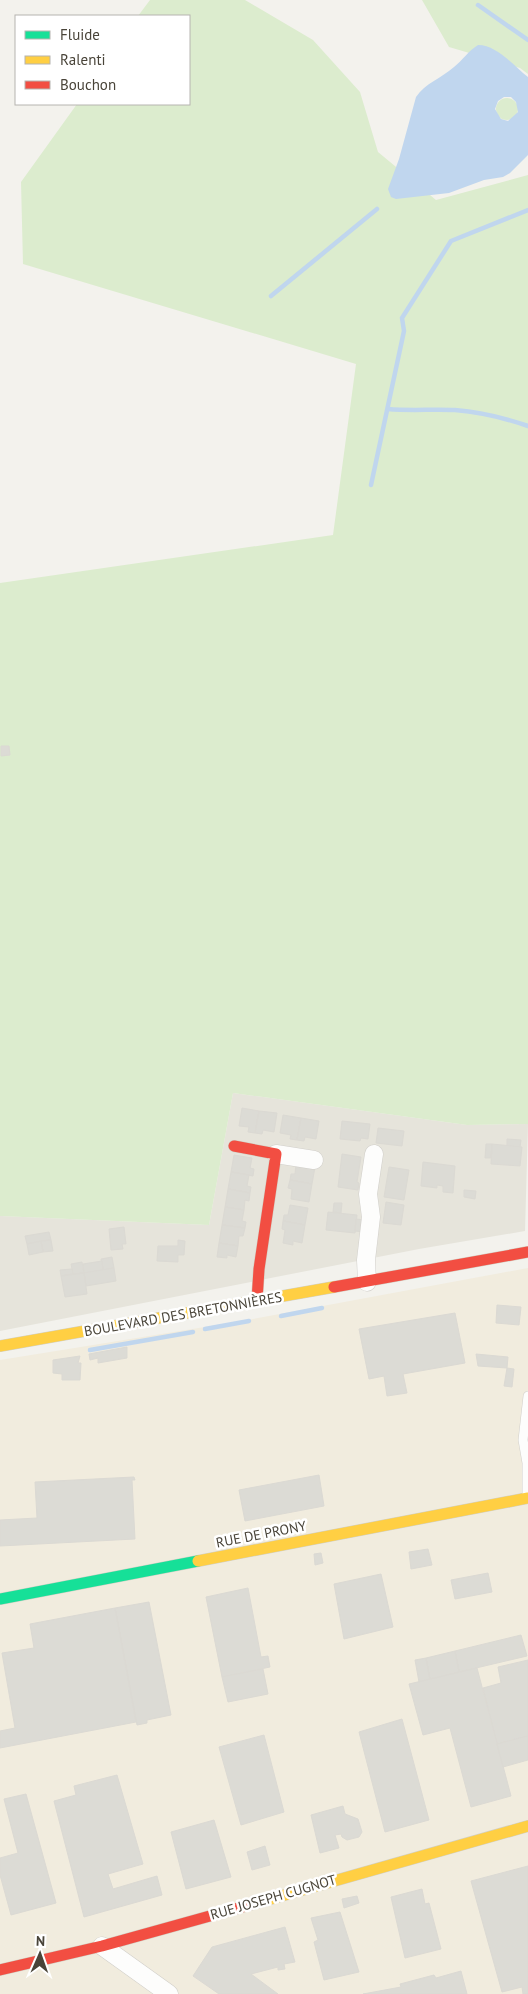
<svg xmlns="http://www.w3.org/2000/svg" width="528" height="1994" viewBox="0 0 528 1994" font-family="'PT Sans',sans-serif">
<rect width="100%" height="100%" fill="#f3f2ed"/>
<path fill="#e6e4db" d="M233,1093L467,1125L528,1124L525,1231L419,1249L0,1331V1216L209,1225Z"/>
<path fill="#f1ecde" d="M528,1268V1994H0V1360L242,1321Z"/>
<g fill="#dcecce">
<path d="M150,0H245L313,40L360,92L378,152L436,200L528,175V1124L467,1125L233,1093L209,1225L0,1216V583L333,535L356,364L23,264L21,182L77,104H189V16H138Z"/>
<path d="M422,0H528V74L520,68L449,47Z"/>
<circle cx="507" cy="109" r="11"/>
</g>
<path fill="#c0d6ee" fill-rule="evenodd" d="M478,45C497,45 514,66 528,77V155L510,173L503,177L484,180L449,193L396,199L391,197L388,189L399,159L416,97C425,83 442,78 454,67C463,60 468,51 478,45ZM504,97H511L516,102L518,112L508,121L501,119L495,109L498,101Z"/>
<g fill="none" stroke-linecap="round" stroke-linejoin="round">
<g stroke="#c0d6ee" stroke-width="4.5">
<path d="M478,5L528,40"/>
<path d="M271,296L377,209"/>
<path d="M388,409C410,411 432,409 455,410C479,412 505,418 528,426"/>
<path d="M371,485L404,331L402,318L451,241L528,210"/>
<path d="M281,1316L322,1308"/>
<path d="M205,1329L249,1321"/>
<path d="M90,1350L193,1332"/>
</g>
</g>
<g fill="#dcdbd5" stroke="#dbd9d3">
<path d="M1,746H9L10,755L1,756Z"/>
<path d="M242,1108L259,1111L255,1133L248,1132L249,1127L239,1126Z"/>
<path d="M259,1111L277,1113L274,1132L263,1130L262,1134L255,1133Z"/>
<path d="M283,1115L301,1118L297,1140L290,1139L291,1135L280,1133Z"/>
<path d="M301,1118L319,1121L316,1139L305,1137L304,1141L297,1140Z"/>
<path d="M342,1121L370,1124L368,1139L361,1138L360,1141L340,1139Z"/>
<path d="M378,1128L404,1131L402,1146L376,1143Z"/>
<path d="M507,1139L521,1140L520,1147L507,1146Z"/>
<path d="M486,1144H492L491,1158H485Z"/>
<path d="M492,1144L522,1147L520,1166L491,1164Z"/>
<path d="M342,1154L361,1157L357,1182L359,1183L358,1190L338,1187Z"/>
<path d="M234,1155L252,1158L250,1168L254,1169L253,1176L231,1172Z"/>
<path d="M423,1162L455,1166L453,1193L443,1192V1186L437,1185V1188L421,1186Z"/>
<path d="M296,1164L315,1167L312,1184L290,1180L291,1174H295Z"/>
<path d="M389,1167L409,1170L404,1200L384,1197Z"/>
<path d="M231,1172L249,1175L247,1186L251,1187L250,1193L228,1189Z"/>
<path d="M290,1180L312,1184L309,1202L291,1199L292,1189L288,1188Z"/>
<path d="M228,1189L250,1193L249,1201L245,1200L244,1210L225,1207Z"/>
<path d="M464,1190L476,1191L475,1199L464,1197Z"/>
<path d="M386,1202L404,1205L401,1225L383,1223Z"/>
<path d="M334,1203H342L341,1213L333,1212Z"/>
<path d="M290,1205L308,1208L305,1225L283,1221L284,1215H288Z"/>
<path d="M225,1207L244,1210L242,1221L246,1222L245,1228L222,1225Z"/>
<path d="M328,1212L357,1215L355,1233L326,1230Z"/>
<path d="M356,1219L365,1220L363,1232L355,1231Z"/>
<path d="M283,1221L305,1225L302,1243L293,1241V1245L283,1243L285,1230L282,1229Z"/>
<path d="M222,1225L245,1228L243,1236H239L238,1246L219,1243Z"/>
<path d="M124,1227L126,1244H122L123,1249L111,1250L109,1229Z"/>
<path d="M49,1232L51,1240L27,1244L25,1236Z"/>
<path d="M51,1240L53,1251L43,1252L41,1241Z"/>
<path d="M178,1240L185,1241L184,1255H178V1262L157,1261L158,1246H178Z"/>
<path d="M41,1241L43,1252L29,1255L27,1244Z"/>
<path d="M219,1243L238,1246L236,1257L227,1255V1258L217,1257Z"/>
<path d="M112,1257L114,1268L103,1270L101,1259Z"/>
<path d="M102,1261L103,1270L84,1273L83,1264Z"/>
<path d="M82,1262L84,1273L73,1274L71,1264Z"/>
<path d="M114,1268L116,1281L86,1286L84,1273Z"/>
<path d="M72,1269L73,1274L61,1276L60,1270Z"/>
<path d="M84,1273L87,1294L65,1297L61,1276Z"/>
<path d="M497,1305L521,1307L519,1325L496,1323Z"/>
<path d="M455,1313L465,1363L403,1374L407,1393L387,1396L384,1376L369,1379L359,1329Z"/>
<path d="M127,1347V1358L98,1363V1358L90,1360L89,1354Z"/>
<path d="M476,1354L508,1357L507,1368L478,1366Z"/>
<path d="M80,1356L78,1363H81L80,1380H62V1374L53,1373V1360Z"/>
<path d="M507,1368L514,1369L512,1387L504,1386Z"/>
<path d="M319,1475L324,1506L245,1521L239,1490Z"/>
<path d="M134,1477L135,1480H132L135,1539L0,1546V1520L37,1518L35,1482Z"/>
<path d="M428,1549L432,1565L411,1569L409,1552Z"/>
<path d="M321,1553L323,1563L315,1565L314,1554Z"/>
<path d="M488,1573L492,1592L455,1599L451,1580Z"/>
<path d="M381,1574L393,1627L344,1639L334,1584Z"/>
<path d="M248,1588L261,1657L268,1656L270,1667L222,1677L206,1597Z"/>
<path d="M149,1602L171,1715L147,1720V1723L137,1725L115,1608Z"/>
<path d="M115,1608L136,1722L0,1748V1731L15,1728L2,1653L34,1648L30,1624Z"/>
<path d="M521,1635L527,1656L459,1672L455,1651Z"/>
<path d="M455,1651L459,1672L430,1680L426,1658Z"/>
<path d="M426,1658L430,1680L419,1682L415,1660Z"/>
<path d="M528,1660V1736L497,1744L483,1688L501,1683L498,1667Z"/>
<path d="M477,1668L511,1796L471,1807L450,1728L423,1735L409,1684Z"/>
<path d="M263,1669L268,1694L228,1702L222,1677Z"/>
<path d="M402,1719L429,1820L385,1832L359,1732Z"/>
<path d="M264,1735L284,1812L241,1825L219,1747Z"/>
<path d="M528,1736V1760L503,1767L497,1744Z"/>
<path d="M117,1775L143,1864L108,1874L113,1889L157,1876L162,1895L84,1917L54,1801L76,1795L74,1786Z"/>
<path d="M26,1794L56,1903L11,1915L0,1875V1858L18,1853L4,1799Z"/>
<path d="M343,1806L345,1814L358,1819L362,1832L359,1837L347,1840L342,1837L341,1834L335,1835L339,1848L320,1853L311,1815Z"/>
<path d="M214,1820L231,1877L186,1889L171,1832Z"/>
<path d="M265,1846L270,1865L252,1870L247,1852Z"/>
<path d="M528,1866V1994H523L522,1987L502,1992L471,1881Z"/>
<path d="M422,1889L425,1904L429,1903L441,1949L405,1958L391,1897Z"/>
<path d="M357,1896L359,1903L344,1908L342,1899Z"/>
<path d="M340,1912L359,1972L324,1980L314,1942L318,1940L311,1918Z"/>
<path d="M285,1927L295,1962L284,1964L285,1969L278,1970V1967L251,1974L278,1994H219L193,1976L212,1947Z"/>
<path d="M461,1971L467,1994H363L401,1987L400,1984L434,1975L436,1978Z"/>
</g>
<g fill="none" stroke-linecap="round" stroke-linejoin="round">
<g stroke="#d1cfca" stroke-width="10">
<path id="lane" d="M527,1498V1463L523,1440L528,1396"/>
</g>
<g stroke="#d1cfca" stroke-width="19">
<g id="street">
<path d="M276,1154L314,1160"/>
<path d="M367,1282L366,1260L371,1217L368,1194L374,1154"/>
<path d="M102,1946L169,1994"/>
</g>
</g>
<g stroke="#d1cfc4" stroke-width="12">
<path id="fast" d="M0,1599L198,1561"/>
</g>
<g stroke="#d1cfc4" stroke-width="12">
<g id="slow">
<path d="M0,1346L334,1287"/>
<path d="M198,1561L528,1498"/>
<path d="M253,1904L528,1826"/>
</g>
</g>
<g stroke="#d1cfc4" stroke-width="12">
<g id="jam">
<path d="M234,1146L276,1154L259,1269L257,1300"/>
<path d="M334,1287L528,1252"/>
<path d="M0,1970L102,1946L253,1904"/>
</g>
</g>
<use href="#lane" stroke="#fdfdfc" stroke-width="9"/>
<use href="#street" stroke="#fdfdfc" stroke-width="18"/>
<use href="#fast" stroke="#16e098" stroke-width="11"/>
<use href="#slow" stroke="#ffcf43" stroke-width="11"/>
<use href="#jam" stroke="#f24e42" stroke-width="11"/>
</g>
<g text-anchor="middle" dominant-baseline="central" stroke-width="5" stroke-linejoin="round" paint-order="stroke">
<g font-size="14" fill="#494439" stroke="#fff">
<text transform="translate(183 1314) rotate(-10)">BOULEVARD DES BRETONNIÈRES</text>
<text transform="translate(261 1534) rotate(-11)">RUE DE PRONY</text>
<text transform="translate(273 1897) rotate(-16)">RUE JOSEPH CUGNOT</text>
</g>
</g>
<rect x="15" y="15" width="175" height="90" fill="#ffffff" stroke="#b6b4b0"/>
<rect x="25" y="31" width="25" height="8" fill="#16e098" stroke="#b6b4b0"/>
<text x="60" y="40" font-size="15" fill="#494439">Fluide</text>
<rect x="25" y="56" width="25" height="8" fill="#ffcf43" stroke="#b6b4b0"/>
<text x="60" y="65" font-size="15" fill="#494439">Ralenti</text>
<rect x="25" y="81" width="25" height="8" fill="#f24e42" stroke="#b6b4b0"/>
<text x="60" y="90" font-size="15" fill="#494439">Bouchon</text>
<g transform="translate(40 1954) rotate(2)" stroke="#ffffff" stroke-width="4" paint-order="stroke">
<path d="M0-4L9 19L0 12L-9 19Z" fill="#494439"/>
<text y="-8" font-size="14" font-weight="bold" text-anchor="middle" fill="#494439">N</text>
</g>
</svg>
